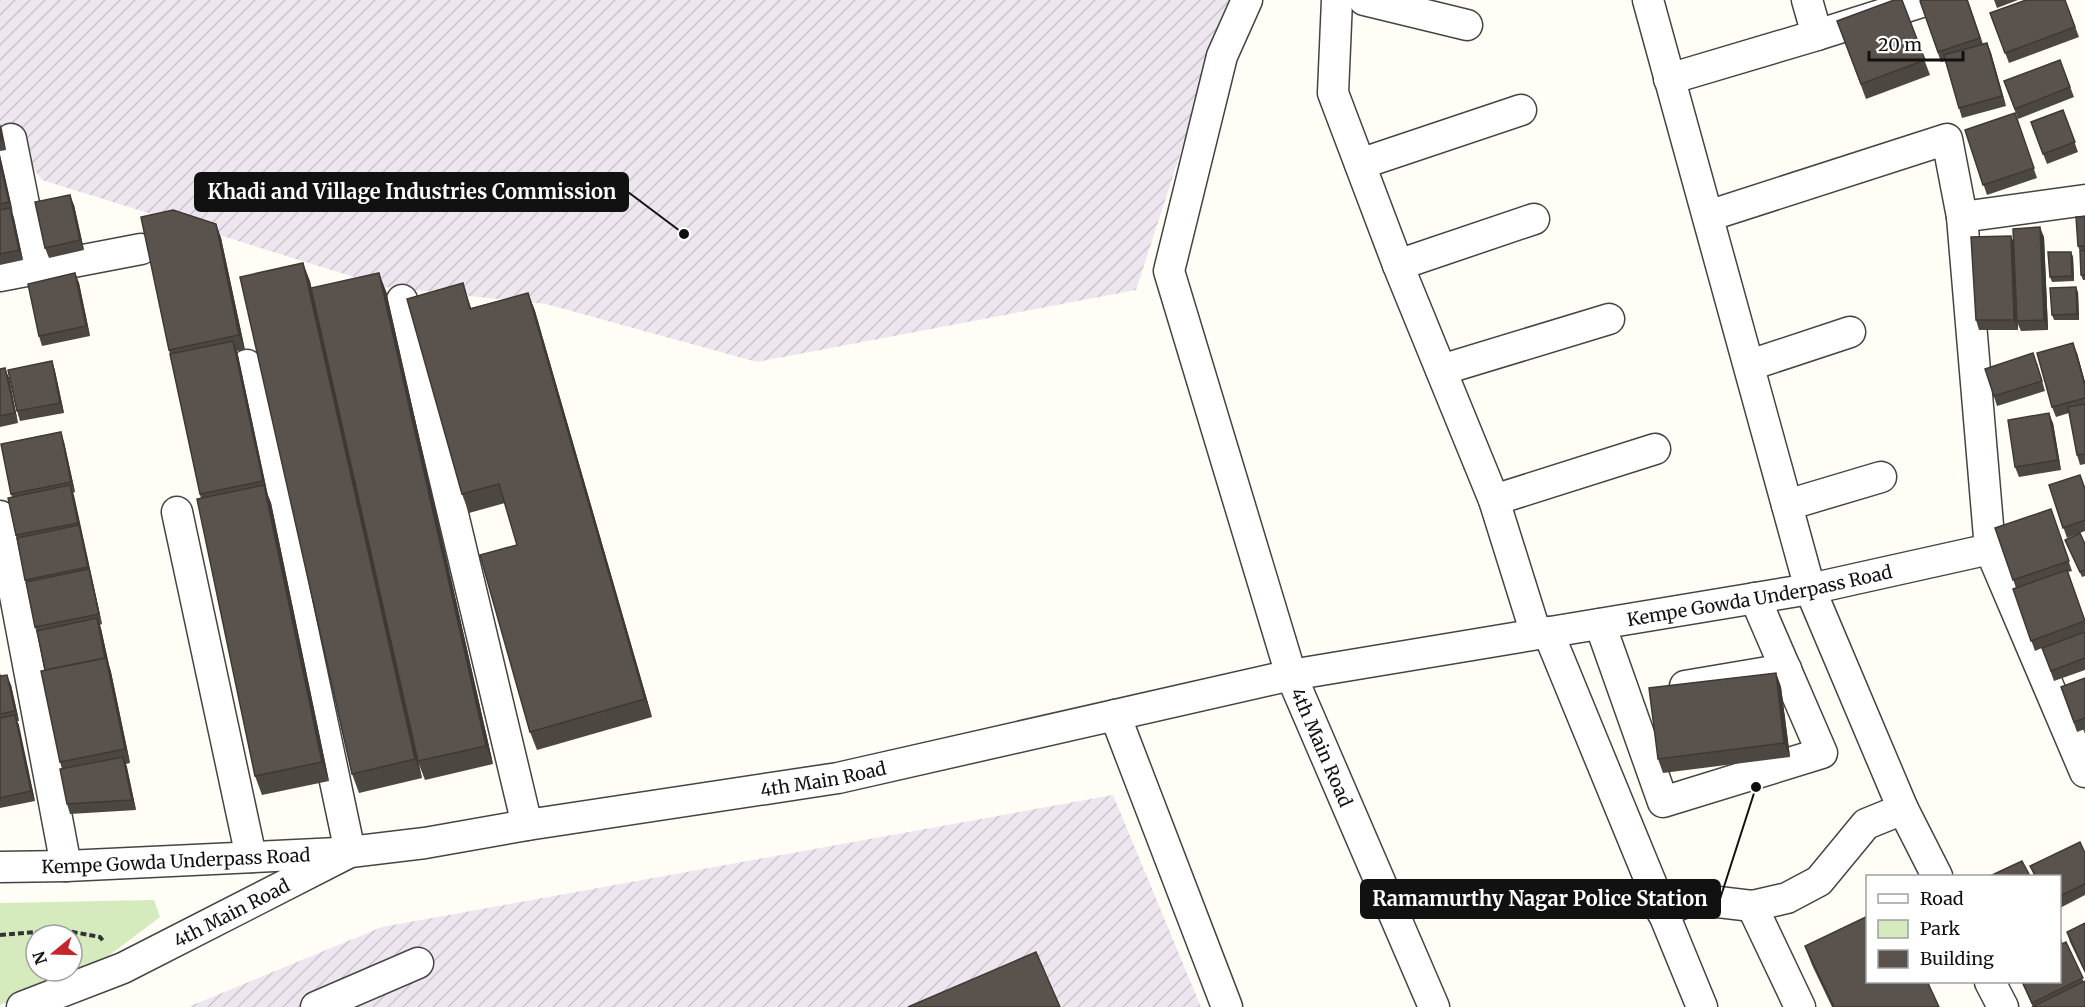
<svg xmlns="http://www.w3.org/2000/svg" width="2085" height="1007" viewBox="0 0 2085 1007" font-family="Merriweather,serif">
<defs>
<pattern id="industrial-furrows" width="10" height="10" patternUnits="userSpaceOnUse" patternTransform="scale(1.5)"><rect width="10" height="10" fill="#eee6ef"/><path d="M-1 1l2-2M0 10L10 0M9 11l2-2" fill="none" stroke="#cbc4cc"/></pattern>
</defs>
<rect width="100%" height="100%" fill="#fffdf5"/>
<g fill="url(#industrial-furrows)">
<path d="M0,0H1230L1136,290L757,362L546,304L386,287L42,180L0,124Z"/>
<path d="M1113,795L1201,1007H188L382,927Z"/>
</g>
<path fill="#d5ebbd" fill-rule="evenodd" d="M154,900L160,917L91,969L0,1005V903ZM36,935H72V971H36Z"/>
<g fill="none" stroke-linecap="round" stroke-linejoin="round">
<g stroke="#444" stroke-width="33">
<g id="minor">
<path id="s1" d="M1247,0L1222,56L1169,271L1291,675L1810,589L1990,549L2085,772"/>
<path d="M1337,0L1333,93L1398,265L1494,500L1536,634"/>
<path d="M1364,0L1467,25"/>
<path d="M1648,0L1810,589L1903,809L1937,876"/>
<path d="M1817,35L1928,0"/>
<path d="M1669,79L1817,35L1807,0"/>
<path d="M11,139L37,269"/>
<path d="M1360,164L1521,110"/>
<path d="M1708,216L1947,139L1962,217L1990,549"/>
<path d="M1962,217L2085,200"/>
<path d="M1398,265L1534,219"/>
<path d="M0,276L141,249"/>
<path d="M402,300L527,825"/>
<path d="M247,365L350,852"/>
<path d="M1750,365L1850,332"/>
<path d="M1441,370L1609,319"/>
<path d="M1494,500L1655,449"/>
<path d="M1787,505L1881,477"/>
<path d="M177,512L251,857"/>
<path d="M0,516L66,866"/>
<path d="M1600,624L1663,802L1822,753L1755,598"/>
<path d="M1548,632L1702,1007"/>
<path d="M1685,686L1786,669"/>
<path d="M1115,715L1227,1007"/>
<path id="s2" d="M0,867L66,866L338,853"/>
<path d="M1752,906L1800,1007"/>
<path d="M1662,912L1693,899L1752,906L1787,898L1819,881L1866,824L1903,809"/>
<path d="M1990,982L2003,1007"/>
<path id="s3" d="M22,1007L123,968L350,852L425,843L527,825L838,778L1291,675L1434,1007"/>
<path d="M316,1007L418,963"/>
</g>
</g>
<path stroke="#333" stroke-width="4" stroke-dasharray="6 3" stroke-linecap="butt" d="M0,935L62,930L100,937L104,942"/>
<use href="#minor" stroke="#fff" stroke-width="30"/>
</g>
<g fill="#4d4742">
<path d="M1902,0L1930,75L1866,99L1837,21Z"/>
<path d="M1968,0L1983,44L1987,43L1991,53L2006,106L1962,118L1945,61L1941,62L1920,1Z"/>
<path d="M1994,0H2018L1997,8Z"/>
<path d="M2065,0L2079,37L2009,63L1990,13Z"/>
<path d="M2060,60L2074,97L2018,119L2004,81Z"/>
<path d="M2063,110L2078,152L2047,164L2031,122Z"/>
<path d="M2015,113L2037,178L1987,195L1965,130Z"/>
<path d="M0,124L6,150L0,151Z"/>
<path d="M0,155L23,260L0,265Z"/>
<path d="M74,205L84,250L49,258L45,248Z"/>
<path d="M2085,217V280H2083L2081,275L2080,252L2078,246Z"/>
<path d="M216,224L221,238L245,350L237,351L268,496L271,503L329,781L262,795L255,776L201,499L169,350Z"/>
<path d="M2011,236L2013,241L2044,237L2048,330L2021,331L2017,322L2018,330H1979L1976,320Z"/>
<path d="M2071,252L2073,257L2074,281L2052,282L2050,277Z"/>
<path d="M75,273L79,283L90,336L42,346L39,336Z"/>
<path d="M310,281L311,288L386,291L493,764L425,780L418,762L422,778L359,793L352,774Z"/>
<path d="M2078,292L2079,320H2054L2052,315Z"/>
<path d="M528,293L535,311L652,717L537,750L530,732L517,545L505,503L469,513L462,494L469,302L471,308Z"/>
<path d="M2077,353L2085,382V464L2080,465L2077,455L2069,413L2056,417L2052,407Z"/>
<path d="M52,361L55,371L64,413L20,421L17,411Z"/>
<path d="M2037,363L2045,391L1997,406L1985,369Z"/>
<path d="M0,369L9,378L18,423L0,427Z"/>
<path d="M2053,423L2061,470L2019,477L2015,467Z"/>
<path d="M64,442L75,492L73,493L102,624L100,625L109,665L111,672L130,763L126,764L136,810L70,814L67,804L62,769L60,762L45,670L37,634L35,627L8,498L12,497L11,494Z"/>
<path d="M2049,485L2085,489V531L2067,538Z"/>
<path d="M2051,509L2072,571L2068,572L2085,621V670L2054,681L2042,648L2035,651L2013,589L2016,588L1995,528Z"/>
<path d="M2065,540L2085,544V576L2082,577Z"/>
<path d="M0,673L1,676L11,685L19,721H17L35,801L0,808Z"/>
<path d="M1776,673L1781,687L1790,757L1663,773L1658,759Z"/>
<path d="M2085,678V729L2077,732L2061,687Z"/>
<path d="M2085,853V895L2060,908V876H2034L2030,866Z"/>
<path d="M2085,923V973L2070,942L2067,932Z"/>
<path d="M2060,936L2063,944L2084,982L2033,1007L2021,981H2060Z"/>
<path d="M1805,947L1939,1007H1832L1812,965Z"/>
</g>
<g fill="#3f3936">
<path d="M1987,43L1991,53L2006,106L2002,96Z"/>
<path d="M0,124L2,129L6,150L2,140Z"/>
<path d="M0,155L13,212L9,202L0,162Z"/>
<path d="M70,195L74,205L84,250L80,240Z"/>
<path d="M10,208L14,218L23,260L19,250Z"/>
<path d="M216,224L221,238L245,350L239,335Z"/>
<path d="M2040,227L2044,237L2048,330L2044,320Z"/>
<path d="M2011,236L2015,246L2018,330L2014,320Z"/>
<path d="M2071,252L2073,257L2074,281L2072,276Z"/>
<path d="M303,263L310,281L422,778L415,759Z"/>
<path d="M75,273L79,283L90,336L86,326Z"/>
<path d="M379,273L386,291L493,764L486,746Z"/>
<path d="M463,283L469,302L477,327L470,309Z"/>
<path d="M2076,287L2078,292L2079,320L2077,314Z"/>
<path d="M528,293L535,311L652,717L645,699Z"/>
<path d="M233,341L238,355L268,496L263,481Z"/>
<path d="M2073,343L2077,353L2085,382V386Z"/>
<path d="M52,361L55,371L64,413L60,403Z"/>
<path d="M5,368L9,378L18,423L15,413Z"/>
<path d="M2049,413L2053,423L2061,470L2058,460Z"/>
<path d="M61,432L64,442L75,492L71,482Z"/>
<path d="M70,485L74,495L102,624L99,614L90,573L78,523Z"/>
<path d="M264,485L271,503L329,781L322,762Z"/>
<path d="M97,618L101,628L109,665L111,672L130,763L125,749Z"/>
<path d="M1776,673L1781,687L1790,757L1784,743Z"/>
<path d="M7,675L11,685L19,721L15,711Z"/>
<path d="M15,715L19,725L35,801L31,791Z"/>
<path d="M123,757L127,767L136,810L132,800Z"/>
</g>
<g fill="#5a524d" stroke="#3f3936" stroke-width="1.5">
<path d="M1894,0H1902L1925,60L1861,84L1837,21Z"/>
<path d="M1922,0H1967L1980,38L1938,52L1920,1Z"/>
<path d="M2026,0H2065L2075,27L2005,53L1990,13Z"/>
<path d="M1987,43L2002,96L1959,108L1944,55Z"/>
<path d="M2060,60L2070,87L2015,109L2004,81Z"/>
<path d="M2063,110L2075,142L2043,154L2031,122Z"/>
<path d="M2015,113L2034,168L1983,185L1965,130Z"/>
<path d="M0,129L2,140H0Z"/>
<path d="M0,162L9,202L0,204Z"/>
<path d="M70,195L80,240L45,248L35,202Z"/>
<path d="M10,208L19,250L0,254V210Z"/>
<path d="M173,210L216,224L239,335L169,350L141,217Z"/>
<path d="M2076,217H2085V246H2078Z"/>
<path d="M2040,227L2044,320L2017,321L2013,229Z"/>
<path d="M2011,236L2014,320H1976L1971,237Z"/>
<path d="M2085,250V275H2081L2080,251Z"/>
<path d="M2048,252H2071L2072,276L2050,277Z"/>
<path d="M303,263L415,759L352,774L240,277Z"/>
<path d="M75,273L86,326L39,336L28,284Z"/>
<path d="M379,273L486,746L418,761L311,288Z"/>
<path d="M463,283L470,309L528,293L645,699L530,732L480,555L517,545L499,484L462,494L407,299Z"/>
<path d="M2076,287L2077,314L2052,315L2050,288Z"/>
<path d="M233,341L263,481L200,494L170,354Z"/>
<path d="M2073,343L2085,386V398L2052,407L2037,353Z"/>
<path d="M2033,353L2042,381L1994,396L1985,369Z"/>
<path d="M52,361L60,403L17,411L8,370Z"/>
<path d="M5,368L15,413L0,416V369Z"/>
<path d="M2085,404V454L2077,455L2068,407Z"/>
<path d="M2049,413L2058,460L2015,467L2008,420Z"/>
<path d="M61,432L71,482L11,494L1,444Z"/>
<path d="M2080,475L2085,489V520L2063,528L2049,485Z"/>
<path d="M70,485L78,523L16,535L8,498Z"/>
<path d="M264,485L322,762L255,776L197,499Z"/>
<path d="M2051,509L2069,561L2013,580L1995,528Z"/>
<path d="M79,525L88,567L25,580L17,538Z"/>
<path d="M2080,533L2085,544V570L2080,572L2065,540Z"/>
<path d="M89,569L99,614L35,627L26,582Z"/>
<path d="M2067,570L2085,621L2031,641L2013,589Z"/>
<path d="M97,618L105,658L45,670L37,631Z"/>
<path d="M2085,632V658L2051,671L2042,648Z"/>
<path d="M106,658L125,749L60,762L41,671Z"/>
<path d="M1776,673L1784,743L1658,759L1649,688Z"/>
<path d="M7,675L15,711L0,714V676Z"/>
<path d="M2085,678V718L2074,722L2061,687Z"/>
<path d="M15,715L31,791L0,798V718Z"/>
<path d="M123,757L132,800L67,804L60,769Z"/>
<path d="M2080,842L2085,853V884L2060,896V876H2036L2030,866Z"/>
<path d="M2022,861L2030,876H1990Z"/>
<path d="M1868,916V981H1927L1939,1007H1834L1805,946Z"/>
<path d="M2085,923V971L2067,932Z"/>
<path d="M2066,942L2083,978L2032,1003L2022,981H2060V945Z"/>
<path d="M1036,952L1060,1007H908Z"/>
<path d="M2085,981V1007H2032Z"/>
</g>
<g text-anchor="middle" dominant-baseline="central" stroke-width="6" stroke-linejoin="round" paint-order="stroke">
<g font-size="18" fill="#111" stroke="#fff">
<text stroke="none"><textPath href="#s1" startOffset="1180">Kempe Gowda Underpass Road</textPath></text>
<text stroke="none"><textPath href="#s3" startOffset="1400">4th Main Road</textPath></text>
<text stroke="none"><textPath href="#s3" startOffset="842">4th Main Road</textPath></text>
<text stroke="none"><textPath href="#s2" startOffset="176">Kempe Gowda Underpass Road</textPath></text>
<text stroke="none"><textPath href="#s3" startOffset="230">4th Main Road</textPath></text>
</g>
</g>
<path fill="none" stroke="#111" stroke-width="2" d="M684 234L628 192M1756 787L1720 899"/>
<g fill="#111" stroke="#fff" stroke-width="2">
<circle cx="684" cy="234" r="6"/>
<circle cx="1756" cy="787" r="6"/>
</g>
<g fill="#111" stroke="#111" stroke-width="2">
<rect x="195" y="173" width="433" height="38" rx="6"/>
<rect x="1361" y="880" width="359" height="38" rx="6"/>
</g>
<g font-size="20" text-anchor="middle" font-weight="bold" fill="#fff">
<text x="412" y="199">Khadi and Village Industries Commission</text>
<text x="1540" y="906">Ramamurthy Nagar Police Station</text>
</g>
<rect x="1866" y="875" width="195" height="108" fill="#ffffff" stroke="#a0a0a0" stroke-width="1.5"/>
<rect x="1878" y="894" width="30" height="9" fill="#ffffff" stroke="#a0a0a0" stroke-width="1.5"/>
<text x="1920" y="905" font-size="18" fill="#111111">Road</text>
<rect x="1878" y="920" width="30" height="18" fill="#d5ebbd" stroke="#a0a0a0" stroke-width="1.5"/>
<text x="1920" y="935" font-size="18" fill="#111111">Park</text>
<rect x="1878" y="950" width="30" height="18" fill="#5a524d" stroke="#a0a0a0" stroke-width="1.5"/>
<text x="1920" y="965" font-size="18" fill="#111111">Building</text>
<g transform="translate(54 953) rotate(251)"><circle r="28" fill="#ffffff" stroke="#a0a0a0" stroke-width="1.5"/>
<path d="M0-4.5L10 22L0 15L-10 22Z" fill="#c4262e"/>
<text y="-9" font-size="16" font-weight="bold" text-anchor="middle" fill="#111111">N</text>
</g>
<path d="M1869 51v9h94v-9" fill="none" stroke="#111111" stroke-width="3"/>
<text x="1878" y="51" font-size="18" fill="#111111" stroke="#ffffff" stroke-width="4.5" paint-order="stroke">20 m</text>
</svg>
